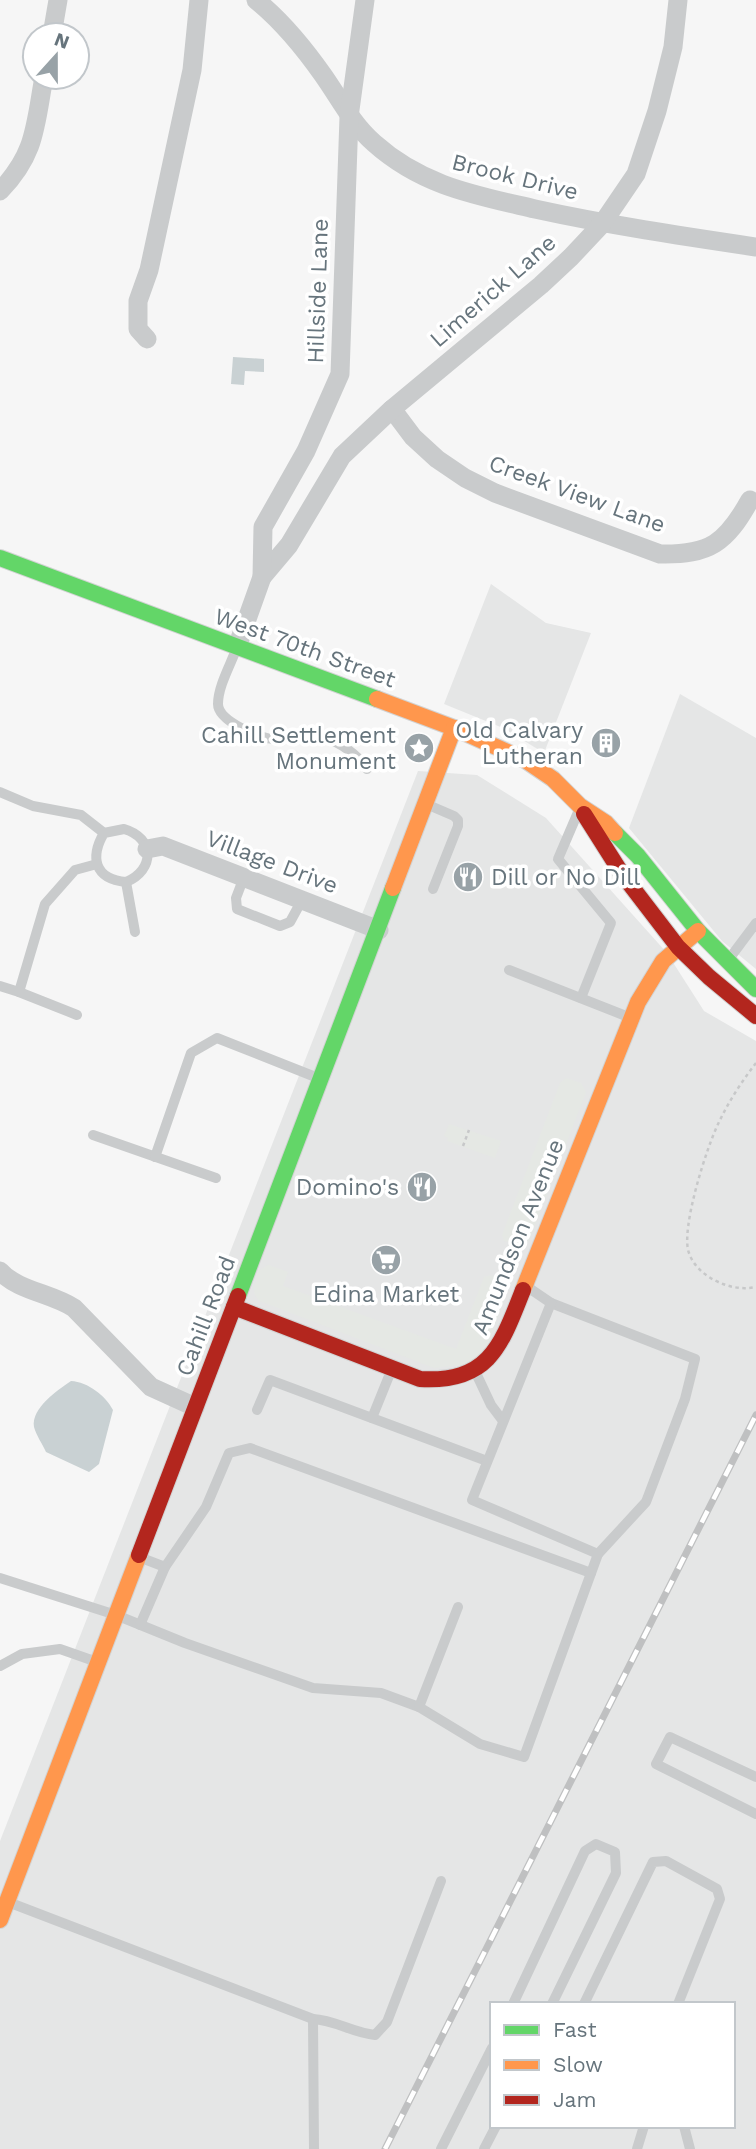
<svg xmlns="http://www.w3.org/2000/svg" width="756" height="2149" viewBox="0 0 756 2149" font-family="'Work Sans',sans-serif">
<rect width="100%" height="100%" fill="#f6f6f6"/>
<g fill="#e5e6e6" fill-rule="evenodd">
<path d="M491,584L546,623L591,633L544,753L503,728L444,704Z"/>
<path d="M680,694L756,738V969L722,941L629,828Z"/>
<path d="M418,771L477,775L546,818L667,953L704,1011L756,1041V2149H0V1841ZM492,2004H733V2126H492Z"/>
</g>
<g fill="#e5e8e4">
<path d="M566,1078L581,1083L586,1092L529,1241L523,1246L504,1241L502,1235L560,1083Z"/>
<path d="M449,1124L501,1141L495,1158L447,1141L448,1138L444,1136Z"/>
<path d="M268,1265L288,1272L283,1286L456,1349L484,1277C493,1273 505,1279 509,1287L486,1349L470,1364L434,1368L260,1301C249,1292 256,1281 260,1270Z"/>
</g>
<g fill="#c9d1d3">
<path d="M233,357L264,359V372L245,371L244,385L231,384Z"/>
<path d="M71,1381C88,1382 106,1396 113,1410L99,1464L89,1472L46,1452C43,1445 36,1435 34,1427C31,1408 58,1390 71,1381Z"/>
</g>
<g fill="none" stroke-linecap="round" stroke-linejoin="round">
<g stroke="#d2d3d3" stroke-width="18">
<g id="fast">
<path d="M0,558L377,699"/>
<path d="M615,833L638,856L698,931L756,989"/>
<path d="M238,1296L393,888"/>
</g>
</g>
<g stroke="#d2d3d3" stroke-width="18">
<g id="slow">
<path d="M377,699L454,728L525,760L553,779L580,806L606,823L615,833"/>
<path d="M393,888L454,728"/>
<path d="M523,1290L638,1002L663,961L698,931"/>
<path d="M0,1920L139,1555"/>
</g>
</g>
<g stroke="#d2d3d3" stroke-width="18">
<g id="jam">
<path d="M584,814L622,874L678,947L709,977L756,1016"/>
<path d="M234,1307L420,1379C489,1383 501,1346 523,1290"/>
<path d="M139,1555L238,1296"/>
</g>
</g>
<g stroke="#c7c8c9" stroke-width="2.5" stroke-dasharray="3.5 3.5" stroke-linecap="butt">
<path d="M756,1063C742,1081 729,1101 719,1122C707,1146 680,1230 689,1253C693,1265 703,1274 714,1280C728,1287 741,1290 756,1287"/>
<path d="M463,1146L469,1130"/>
</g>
<g stroke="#c9cbcc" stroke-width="10">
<path d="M237,647C231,664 218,686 218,704C218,721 260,739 275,739C291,739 307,734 324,738C340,742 358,755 367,769"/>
<path d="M0,792L33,806L81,815L104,833"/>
<path d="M426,804L454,816L458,820V826L433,889"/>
<path d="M579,810L558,859L611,923L581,998"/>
<path d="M124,829C155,838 155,870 126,882C94,879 90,857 104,833Z"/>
<path d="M244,877L236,898L237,909L280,926L290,922L302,900"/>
<path d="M126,882L135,932"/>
<path d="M729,959L756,923"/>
<path d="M509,970L631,1018"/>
<path d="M0,986L19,992L45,904L75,870L97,864"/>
<path d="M19,992L77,1015"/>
<path d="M93,1135L216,1178"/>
<path d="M155,1157L191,1053L217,1038L318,1078"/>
<path d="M551,1303L695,1359L685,1399L646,1502L598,1554"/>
<path d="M475,1371L491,1405L503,1421"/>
<path d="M257,1410L270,1380L487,1461"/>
<path d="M372,1418L391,1371"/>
<path d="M139,1557L165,1567L206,1507L229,1453L250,1448L591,1573"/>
<path d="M0,1578L116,1615L185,1643L313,1688L381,1693L419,1707L458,1607"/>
<path d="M140,1625L165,1567"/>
<path d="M0,1666L22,1654L60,1649L97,1662"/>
<path d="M419,1707L480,1744L524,1757L598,1554L472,1500L551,1303L526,1286"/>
<path d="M756,1777L670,1737L656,1764L756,1814"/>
<path d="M8,1902L313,2019C335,2020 353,2033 375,2035L387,2022L441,1881"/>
<path d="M513,2004L585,1851L596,1844L615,1852L616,1873L552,2004"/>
<path d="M584,2004L653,1862L666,1861L717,1889L720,1899L678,2004"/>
<path d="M313,2019L314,2149"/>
<path d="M684,2126L690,2149"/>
<path d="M441,2149L492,2048"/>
<path d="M484,2149L496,2126"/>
<path d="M637,2149L644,2126"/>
</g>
<g stroke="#c9cbcc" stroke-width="19">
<path d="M256,0C282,21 304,48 323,75C340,99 352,124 374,143C422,186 475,195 535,209C608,225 682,236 756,247"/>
<path d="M52,35L58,0"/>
<path d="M0,191C36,154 35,126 44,77"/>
<path d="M147,339L138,329V301L149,270L192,70L199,0"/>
<path d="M392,409L413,437L437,459L465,478L495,493L660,554C710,555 726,543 750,500"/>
<path d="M262,577L289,545L342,456L392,409L541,285L571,257L602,224L636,174L657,111L673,47L678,0"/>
<path d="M237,647L262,577L263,527L306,451L340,374L349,117L365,0"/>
<path d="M147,849L163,846L379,930"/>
<path d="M0,1271C18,1291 51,1293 74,1308L151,1387L195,1407"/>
</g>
<use href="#fast" stroke="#63d668" stroke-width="16"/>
<use href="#slow" stroke="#ff974d" stroke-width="16"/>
<use href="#jam" stroke="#b3261e" stroke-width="16"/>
<g stroke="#bfc0c1" stroke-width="7">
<path id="rail" d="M385,2149L756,1415"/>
</g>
<use href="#rail" stroke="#fff" stroke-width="4.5" stroke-dasharray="13" stroke-linecap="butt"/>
</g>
<defs>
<g id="building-disc" transform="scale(1.575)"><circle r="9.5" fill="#98a2a7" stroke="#fff"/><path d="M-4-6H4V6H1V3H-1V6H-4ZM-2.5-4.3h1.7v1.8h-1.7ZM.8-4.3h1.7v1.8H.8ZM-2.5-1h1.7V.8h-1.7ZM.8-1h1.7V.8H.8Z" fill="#fff"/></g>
<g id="sight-disc" transform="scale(1.575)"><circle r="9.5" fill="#98a2a7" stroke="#fff"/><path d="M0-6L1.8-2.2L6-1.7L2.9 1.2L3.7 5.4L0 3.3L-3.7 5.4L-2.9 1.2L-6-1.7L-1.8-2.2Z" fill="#fff"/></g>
<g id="restaurant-disc" transform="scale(1.575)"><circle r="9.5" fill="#98a2a7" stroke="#fff"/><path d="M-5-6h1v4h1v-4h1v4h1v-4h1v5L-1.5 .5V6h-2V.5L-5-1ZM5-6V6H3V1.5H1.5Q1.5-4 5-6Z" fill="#fff"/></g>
<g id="supermarket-disc" transform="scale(1.575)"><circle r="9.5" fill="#98a2a7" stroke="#fff"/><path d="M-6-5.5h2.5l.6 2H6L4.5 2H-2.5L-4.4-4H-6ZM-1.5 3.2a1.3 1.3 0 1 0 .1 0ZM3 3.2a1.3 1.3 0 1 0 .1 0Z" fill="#fff"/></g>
</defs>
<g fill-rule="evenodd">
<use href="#building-disc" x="606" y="743"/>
<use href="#sight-disc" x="419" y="748"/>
<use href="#restaurant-disc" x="468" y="877"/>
<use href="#restaurant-disc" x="422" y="1187"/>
<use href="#supermarket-disc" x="386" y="1260"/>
</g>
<g text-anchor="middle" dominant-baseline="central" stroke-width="7" stroke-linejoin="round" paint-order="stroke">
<g font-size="23" fill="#66747c" stroke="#fff">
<text transform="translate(515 177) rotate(14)">Brook Drive</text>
<text transform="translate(318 291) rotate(-88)">Hillside Lane</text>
<text transform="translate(493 291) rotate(-41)">Limerick Lane</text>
<text transform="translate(577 494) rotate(20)">Creek View Lane</text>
<text transform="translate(305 648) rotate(20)">West 70th Street</text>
<text transform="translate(272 862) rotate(21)">Village Drive</text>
<text transform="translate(518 1237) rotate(-68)">Amundson Avenue</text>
<text transform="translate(206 1316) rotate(-69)">Cahill Road</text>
</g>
<g font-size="23" fill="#66747c" stroke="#fff" text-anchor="end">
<text x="583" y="730">Old Calvary<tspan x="583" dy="26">Lutheran</tspan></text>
<text x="396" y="735">Cahill Settlement<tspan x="396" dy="26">Monument</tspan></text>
<text x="491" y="877" text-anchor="start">Dill or No Dill</text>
<text x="399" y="1187">Domino's</text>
<text x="386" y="1294" text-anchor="middle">Edina Market</text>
</g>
</g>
<rect x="490" y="2002" width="245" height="126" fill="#ffffff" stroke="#c2c7cb" stroke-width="2"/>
<rect x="504" y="2025" width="35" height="10" fill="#63d668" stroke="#c2c7cb" stroke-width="2"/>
<text x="553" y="2037" font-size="21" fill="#66747c">Fast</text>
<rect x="504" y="2060" width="35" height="10" fill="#ff974d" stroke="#c2c7cb" stroke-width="2"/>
<text x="553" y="2072" font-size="21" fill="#66747c">Slow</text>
<rect x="504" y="2095" width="35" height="10" fill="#b3261e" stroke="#c2c7cb" stroke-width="2"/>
<text x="553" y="2107" font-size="21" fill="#66747c">Jam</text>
<g transform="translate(56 56) rotate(21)"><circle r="33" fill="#ffffff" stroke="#c2c7cb" stroke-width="2"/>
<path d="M0-5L12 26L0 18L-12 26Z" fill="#98a2a7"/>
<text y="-10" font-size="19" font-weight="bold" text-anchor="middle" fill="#66747c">N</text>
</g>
</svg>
